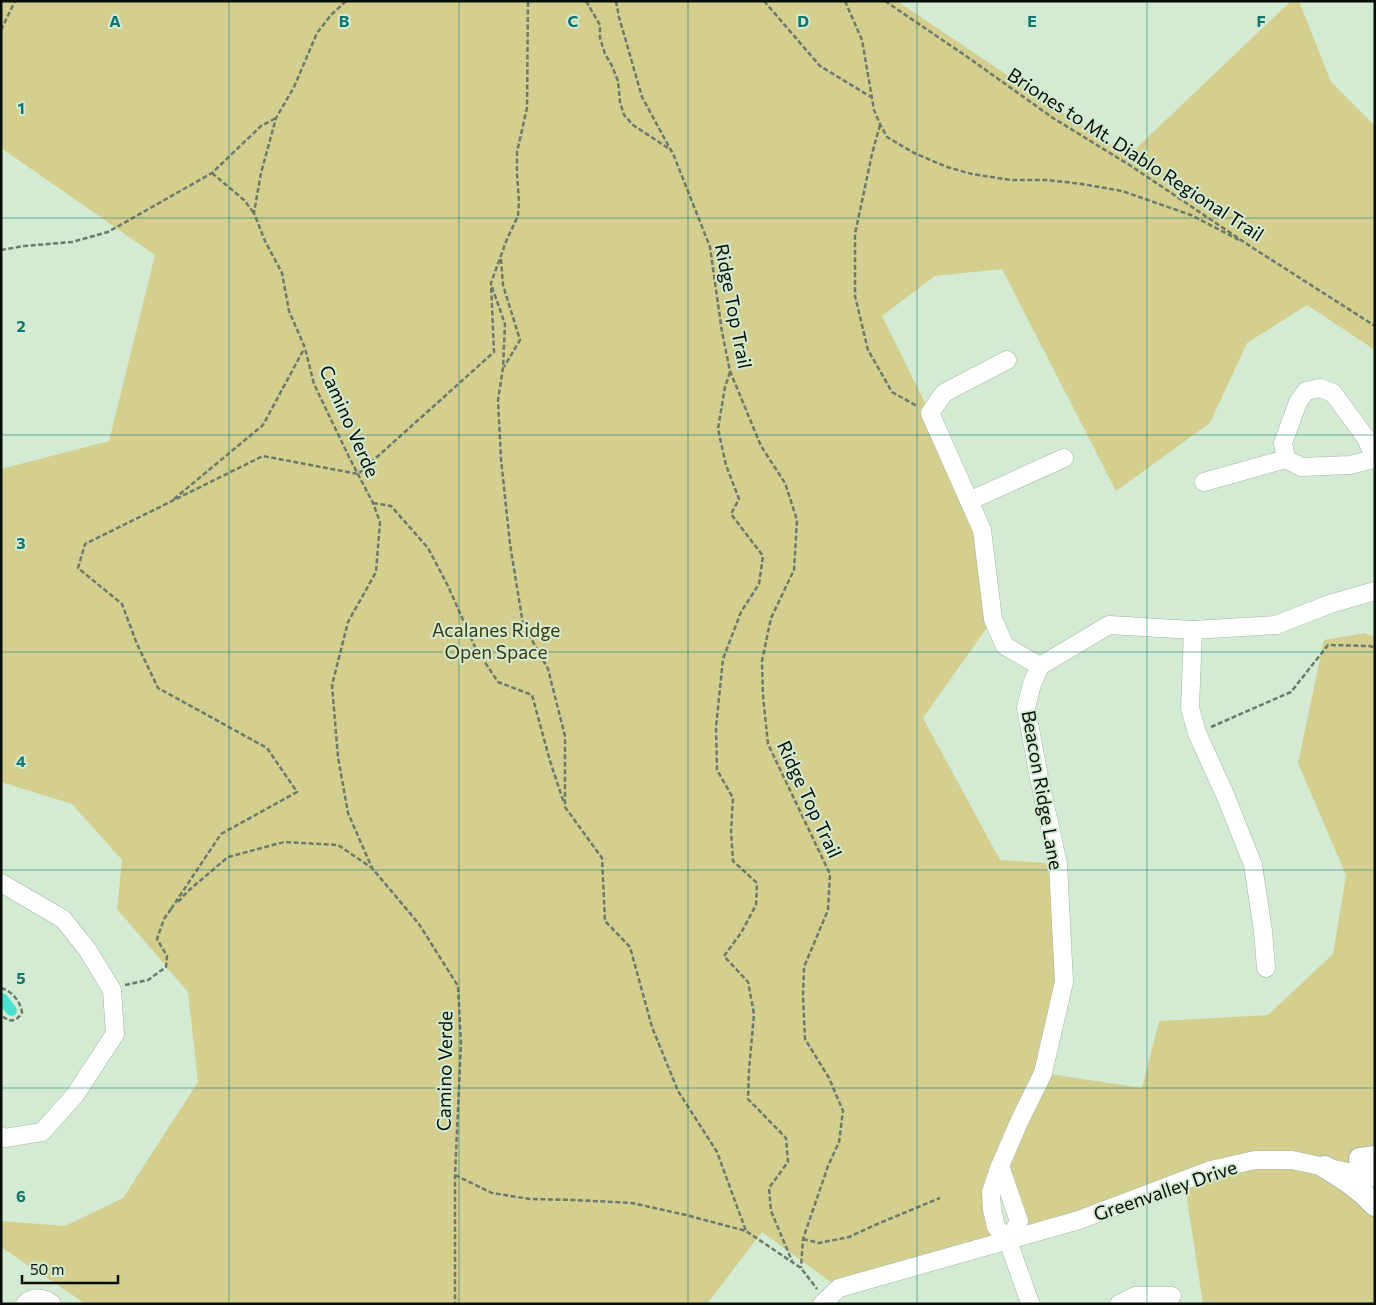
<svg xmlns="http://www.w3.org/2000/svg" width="1376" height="1305" viewBox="0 0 1376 1305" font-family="Commissioner,sans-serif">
<rect width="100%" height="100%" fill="#d4ebd3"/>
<path fill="#d4cf8e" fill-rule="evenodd" d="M1,1H897L1128,156L1291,1H1299L1331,82L1375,126V350L1307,305L1247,343L1210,423L1116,491L1002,269L935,276L882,316L930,413L982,530L993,619L923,718L1000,860L1058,864L1064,982L1043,1073L1142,1088L1159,1021L1268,1015L1333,954L1346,875L1298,763L1324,640L1364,633L1375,637V1157L1360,1159L1325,1167C1345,1178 1359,1188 1375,1205V1304H1203L1184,1180L1079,1220L839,1288L762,1232L707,1304H86L1,1247V1221L65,1226L123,1198L198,1082L188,992L117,909L122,860L72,804L1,782V469L109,441L155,255L1,148ZM1000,1166L1019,1221L1008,1240L996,1227L992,1209L991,1192Z"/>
<path fill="#4ce0d0" d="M1,992L7,995L17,1009L16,1014L13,1016L8,1015L1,1007Z"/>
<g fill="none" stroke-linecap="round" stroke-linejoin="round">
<g stroke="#a1b7a1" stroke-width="19">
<g id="minor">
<path d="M1007,360L944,393L930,413L982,530L993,619L1005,646L1040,666"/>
<path d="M1374,459L1350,465L1301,467L1286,459L1283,443L1298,402L1306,391L1320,388L1333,393L1366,438L1375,459"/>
<path d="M1204,482L1286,459"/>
<path d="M969,501L1064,458"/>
<path d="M1193,630L1190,708L1197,733L1226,797L1253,865L1263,931L1266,968"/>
<path d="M1,883L63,919L87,949L112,990L115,1034L75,1095L42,1132L5,1138L1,1136"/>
<path d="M1000,1166L1019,1221L1008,1241"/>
<path d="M25,1304C32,1296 45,1297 52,1304"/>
<path d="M822,1304L839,1288L1079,1220L1211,1170L1255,1160H1292L1375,1178"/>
<path d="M1031,1304L1029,1300L1008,1241L996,1227L992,1209L991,1192L1000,1166L1019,1122L1043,1073L1064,982L1058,864L1040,782L1026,708L1032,684L1040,666L1109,625L1193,630L1276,625L1330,604L1375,591"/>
<path d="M1119,1304L1135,1296H1172"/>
</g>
</g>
<g stroke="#a1b7a1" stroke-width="24">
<g id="major">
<path d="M1360,1159L1375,1157"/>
<path d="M1325,1167C1345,1179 1359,1188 1375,1205"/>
</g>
</g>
<g stroke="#6b7a6a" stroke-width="2.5" stroke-dasharray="5 2.5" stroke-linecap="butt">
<path d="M346,1L331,15L317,33L294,87L276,118L261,173L254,213L265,241L282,273L289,311L305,348L314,384L349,457L373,503L380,522L376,572L348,622L332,685L338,757L348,813L372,868L419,924L458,986L461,1044L455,1175V1304"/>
<path d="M586,1L600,25V38L605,54L612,66L618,81L620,102L624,115L633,125L671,150"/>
<path d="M616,1L619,17L642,97L674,156L710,247L722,332L730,371L761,446L785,483L797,520L794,570L771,618L762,661L763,696L768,744L830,874L828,910L804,967L803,996L805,1039L829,1078L843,1111L839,1142L828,1166L803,1239L801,1268"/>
<path d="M764,1L820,66L871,97"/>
<path d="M845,1L862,40L874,110L880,124L887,137L914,153L947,167L972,174L1011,180H1047L1082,184L1122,191L1191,215L1239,240"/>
<path d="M885,1L966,56L1053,118L1131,166L1253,248L1375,326"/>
<path d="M1,30L15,1"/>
<path d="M880,125L872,154L855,234V296L868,350L892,392L917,406"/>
<path d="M212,173L244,200L254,213"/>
<path d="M1,250L24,246L72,242L108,232L212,173L261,126L276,118"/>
<path d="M501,259L503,285L520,340L504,367"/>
<path d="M492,287L505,324L503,368L498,400L501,459L510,544L523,624L548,669L565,736V807L602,858L605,921L630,947L652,1027L678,1091L717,1152L746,1231"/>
<path d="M730,372L725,387L718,429L726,465L739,499L731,514L763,556L759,584L741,612L723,659L716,727L717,770L733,798L731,831L733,861L757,883L756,905L741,933L724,956L748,982L754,1014L749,1070L748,1099L786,1138L788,1162L769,1188L771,1211L792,1261"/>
<path d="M174,499L263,425L304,349"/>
<path d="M373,503L391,506L428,548L448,586L475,647L498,682L532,695L550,761L564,803"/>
<path d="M1211,727L1291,692L1328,645L1370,646L1375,648"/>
<path d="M178,902L188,891L228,857L284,842L338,845L372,868"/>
<path d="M171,909L221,834L297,792L267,748L158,688L137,644L122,604L78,568L85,544L263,456L358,474L494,352L491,283L507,239L518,216L519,201L517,174V152L527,108L528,1"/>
<path d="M125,985L148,980L166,967L167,956L157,939L164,919L171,909"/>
<path d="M1,988C12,991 21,1002 22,1013C15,1023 9,1022 1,1015"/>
<path d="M455,1175L492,1193L530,1199L575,1200L632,1203L686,1215L746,1231L801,1268L817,1289"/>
<path d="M803,1239L819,1243L849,1237L875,1225L940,1198"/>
</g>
<use href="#minor" stroke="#fff" stroke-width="18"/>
<use href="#major" stroke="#fff" stroke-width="22"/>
</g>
<path fill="none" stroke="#0f766e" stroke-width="1" stroke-opacity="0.55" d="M229,1V1304M459,1V1304M688,1V1304M917,1V1304M1147,1V1304M1,218H1375M1,435H1375M1,652H1375M1,870H1375M1,1088H1375"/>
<g text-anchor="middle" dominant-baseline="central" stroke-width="4" stroke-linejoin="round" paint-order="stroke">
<g font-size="19" fill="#070e07" stroke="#d4ebd3">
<text transform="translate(1136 154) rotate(33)">Briones to Mt. Diablo Regional Trail</text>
<text transform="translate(734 306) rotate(79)">Ridge Top Trail</text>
<text transform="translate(350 421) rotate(66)">Camino Verde</text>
<text transform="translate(1043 790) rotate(80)">Beacon Ridge Lane</text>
<text transform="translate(810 799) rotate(65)">Ridge Top Trail</text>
<text transform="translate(444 1071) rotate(-89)">Camino Verde</text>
<text transform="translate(1165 1190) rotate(-19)">Greenvalley Drive</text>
</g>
<g font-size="19" fill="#3c380b" stroke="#d4ebd3">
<text x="496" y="629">Acalanes Ridge<tspan x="496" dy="22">Open Space</tspan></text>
</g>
</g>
<g font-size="16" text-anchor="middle" font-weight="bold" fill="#0f766e" stroke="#d4ebd3" stroke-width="4" stroke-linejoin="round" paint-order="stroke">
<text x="115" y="27">A</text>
<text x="344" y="27">B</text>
<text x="573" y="27">C</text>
<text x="803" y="27">D</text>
<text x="1032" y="27">E</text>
<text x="1261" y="27">F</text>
<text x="21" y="114">1</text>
<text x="21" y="332">2</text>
<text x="21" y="549">3</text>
<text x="21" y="767">4</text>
<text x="21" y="984">5</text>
<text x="21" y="1202">6</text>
</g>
<rect width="1376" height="1305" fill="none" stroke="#070e07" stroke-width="5"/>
<path d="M22 1275v8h96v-8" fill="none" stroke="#070e07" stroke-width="2.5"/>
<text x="30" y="1275" font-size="15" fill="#070e07" stroke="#d4ebd3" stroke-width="4" paint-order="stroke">50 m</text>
</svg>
